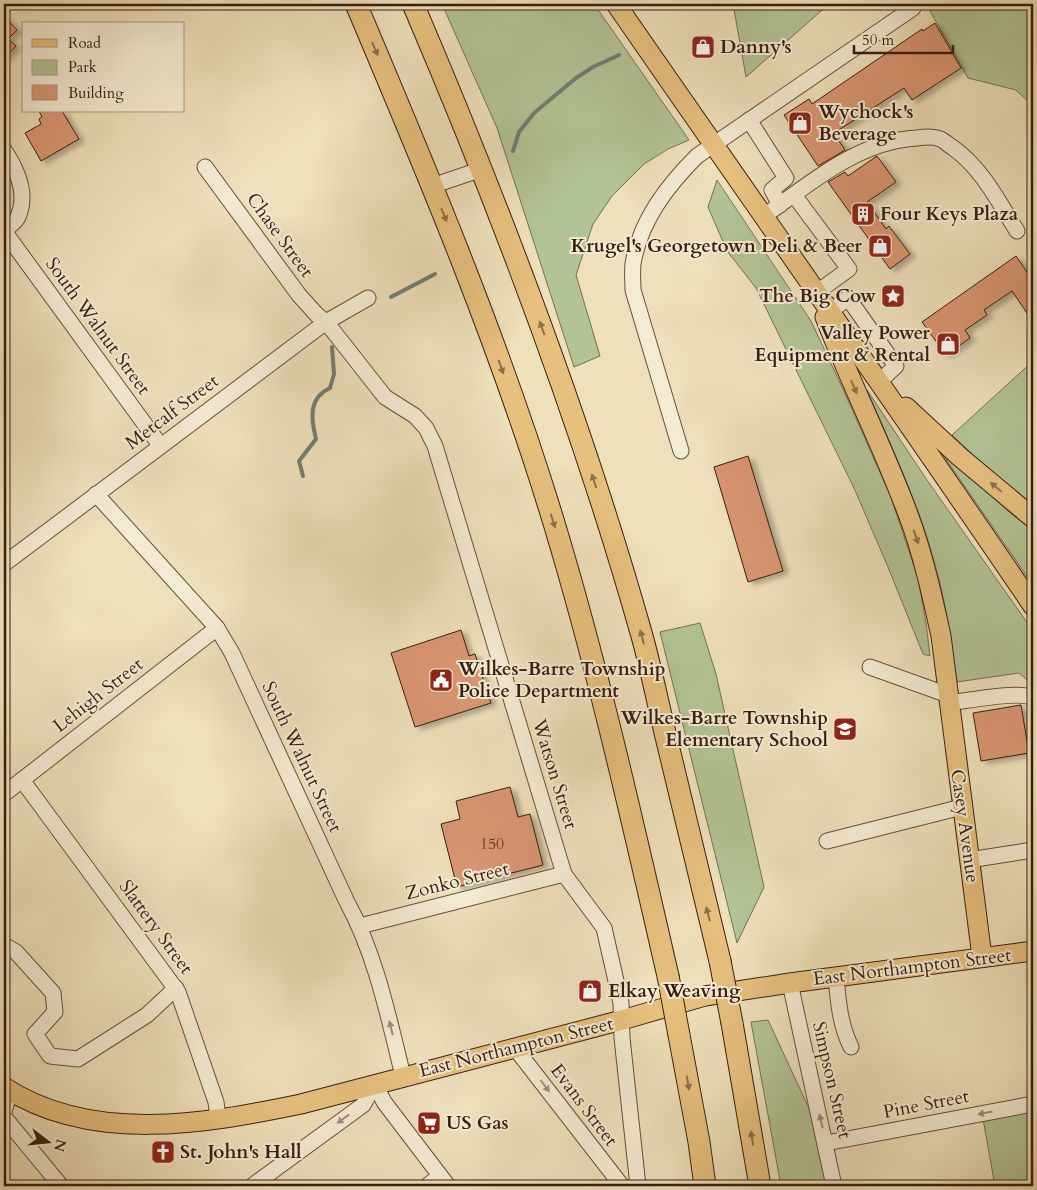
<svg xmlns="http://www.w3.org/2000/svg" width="1037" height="1190" viewBox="0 0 1037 1190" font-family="Cardo,serif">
<defs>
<filter id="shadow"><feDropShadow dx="5.5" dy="3" stdDeviation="2.5" flood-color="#0004"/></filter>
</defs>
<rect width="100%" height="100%" fill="#eee0bb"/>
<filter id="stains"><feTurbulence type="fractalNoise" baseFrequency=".004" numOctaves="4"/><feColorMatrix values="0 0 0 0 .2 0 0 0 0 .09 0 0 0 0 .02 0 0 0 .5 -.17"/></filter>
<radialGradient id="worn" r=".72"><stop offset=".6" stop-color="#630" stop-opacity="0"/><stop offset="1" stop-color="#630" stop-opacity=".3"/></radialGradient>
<g fill="#b2c395" stroke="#757052">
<path d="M442,4H594L689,140L668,149L644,164L612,196L593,224L576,275L600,356L574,367L497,128Z"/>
<path d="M733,4H829L746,77Z"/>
<path d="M926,4H1033V106L1016,90L968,78Z"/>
<path d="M717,180L811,321L843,389L890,495L918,578L926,623L930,656L923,654L888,567L854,488L756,288L727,251L708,207Z"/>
<path d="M1033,361V510L996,477L952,435Z"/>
<path d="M867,390L927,480L1033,631V685L1019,673L957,682C951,639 945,596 932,554C916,498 890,444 867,390Z"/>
<path d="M934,442L1008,511L1033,531V580L1031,582Z"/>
<path d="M700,623L716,674L764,887L737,943L660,632Z"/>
<path d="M768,1020L813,1117L827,1186H781L751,1022Z"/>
<path d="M1033,1110V1186H995L983,1119Z"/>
</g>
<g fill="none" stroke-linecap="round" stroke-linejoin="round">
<g stroke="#727d70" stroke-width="4">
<path d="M513,151L519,132L534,113L576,78L593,67L619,55"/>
<path d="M391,297L435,274"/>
<path d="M303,476L299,461L316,439C311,419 308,398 330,388L334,374L332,347"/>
</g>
</g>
<g fill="#d99571" stroke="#381d0f" filter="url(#shadow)">
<path d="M4,16L17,30L8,39L16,46L4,59Z"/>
<path d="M935,23L961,68L912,100L904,88L834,133L845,150L818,166L784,115L809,99L812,104L922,29L923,31Z"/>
<path d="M39,111H62L79,139L41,161L25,133L41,124L39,119L42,117Z"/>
<path d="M877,156L896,182L867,202L886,229L889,226L910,254L890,269L828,182L845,172L848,176Z"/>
<path d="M1016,256L1033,281V322L1012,291L984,310L987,315L965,330L970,338L946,355L922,322Z"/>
<path d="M748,456L783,571L748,582L714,467Z"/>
<path d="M461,630L469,656L475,654L491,703L415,727L391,653Z"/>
<path d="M1021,705L1029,753L981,761L973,713Z"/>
<path d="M510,787L518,817L530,814L543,865L457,887L441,824L460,819L456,801Z"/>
</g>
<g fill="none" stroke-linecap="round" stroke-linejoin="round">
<g stroke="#664e3a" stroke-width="17">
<g id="minor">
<path d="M749,120L786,178L772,190L780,205"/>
<path d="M4,150C17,169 28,194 18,217C16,222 8,227 4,231"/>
<path d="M205,167L299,295L317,315L326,322L385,397L415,416L426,428L435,446L564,874L604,928L621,1003L622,1038L638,1186"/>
<path d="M432,186L482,169"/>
<path d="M794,195L849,269L816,293"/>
<path d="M763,217C809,184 858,141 917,138C923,137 933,136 940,139C944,140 948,145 952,147C982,168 998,201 1017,231"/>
<path d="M4,231L160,445"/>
<path d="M824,316L848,298L896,366L880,381"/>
<path d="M681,451L633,290C633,282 632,272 633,264C640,221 667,186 697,156L913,8"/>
<path d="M96,494L217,628L232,653L346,900C376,955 388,1015 403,1076"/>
<path d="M4,564L326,322L368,298"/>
<path d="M870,667L948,695"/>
<path d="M949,703C967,701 1020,690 1033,698"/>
<path d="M22,780L178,992L216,1102L218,1118"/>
<path d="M4,794L217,628"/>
<path d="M827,841L962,807"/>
<path d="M969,860L1033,850"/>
<path d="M360,926L564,874"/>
<path d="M4,945L16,952L53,993L55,1012L35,1034L50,1056L78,1059L147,1015L176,988"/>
<path d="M836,977C838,1000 840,1025 851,1047"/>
<path d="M790,983L834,1186"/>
<path d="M515,1048L622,1186"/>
<path d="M375,1084L384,1102L448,1186"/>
<path d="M4,1112L10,1091"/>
<path d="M4,1117L61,1186"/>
<path d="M826,1143L1033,1104"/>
<path d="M252,1186L363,1105L375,1084"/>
<path d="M427,1186L440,1176"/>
</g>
</g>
<g stroke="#381d0f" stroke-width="21">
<g id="major">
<path d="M616,4C755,205 896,404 1033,606"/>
<path d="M825,317C851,384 883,447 908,514C923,554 932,595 941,636L982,957"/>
<path d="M906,407L960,457L1033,518"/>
<path d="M4,1087C91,1144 205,1124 301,1104L622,1020L705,996L790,983L1033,951"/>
</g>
</g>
<g stroke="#381d0f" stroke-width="23">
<g id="highway">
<path d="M356,4C428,174 500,345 554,523C599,672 633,824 668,976"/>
<path d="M413,4C501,210 581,420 642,636C652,672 659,709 668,745C685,817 702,889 720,961"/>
<path d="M732,1023L760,1186"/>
<path d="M679,1035L699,1142L705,1186"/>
</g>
</g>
<use href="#minor" stroke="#f4ebd3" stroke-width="15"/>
<use href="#major" stroke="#e7c07e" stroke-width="19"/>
<use href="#highway" stroke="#e7c07e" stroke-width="21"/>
<g stroke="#381d0f" stroke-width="23" stroke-linecap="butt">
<g id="highway-bridge">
<path d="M720,961L732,1023"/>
<path d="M668,976L679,1035"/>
</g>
</g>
<use href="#highway-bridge" stroke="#e7c07e" stroke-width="21"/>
</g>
<defs><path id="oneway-solid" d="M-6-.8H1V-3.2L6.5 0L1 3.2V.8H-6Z" transform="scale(1.25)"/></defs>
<g fill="#906e46">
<use href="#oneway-solid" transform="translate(375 49) rotate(67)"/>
<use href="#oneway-solid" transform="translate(444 215) rotate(68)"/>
<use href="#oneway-solid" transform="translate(542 328) rotate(-110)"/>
<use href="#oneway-solid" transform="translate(501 367) rotate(71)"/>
<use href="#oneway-solid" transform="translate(854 387) rotate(66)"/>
<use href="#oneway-solid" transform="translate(594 481) rotate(-108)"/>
<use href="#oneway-solid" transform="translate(996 487) rotate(-140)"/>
<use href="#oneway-solid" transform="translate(553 521) rotate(73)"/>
<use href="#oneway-solid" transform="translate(916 537) rotate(71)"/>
<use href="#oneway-solid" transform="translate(642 637) rotate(-105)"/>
<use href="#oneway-solid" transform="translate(708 914) rotate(-104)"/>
<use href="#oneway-solid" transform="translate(688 1083) rotate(80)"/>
<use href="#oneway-solid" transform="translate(752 1138) rotate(-99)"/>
</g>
<g fill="#9f8e7b">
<use href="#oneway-solid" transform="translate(391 1028) rotate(-104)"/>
<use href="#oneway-solid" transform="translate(545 1086) rotate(53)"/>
<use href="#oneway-solid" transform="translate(985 1113) rotate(169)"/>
<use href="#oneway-solid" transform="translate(343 1119) rotate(144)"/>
<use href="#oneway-solid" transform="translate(821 1121) rotate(-103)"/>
</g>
<defs>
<g id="shop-square" transform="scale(1.25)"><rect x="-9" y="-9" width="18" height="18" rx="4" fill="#8f2418" stroke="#f4ebd3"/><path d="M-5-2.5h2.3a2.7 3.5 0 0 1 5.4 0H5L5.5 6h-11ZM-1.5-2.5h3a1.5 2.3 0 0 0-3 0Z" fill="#fff"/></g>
<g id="building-square" transform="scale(1.25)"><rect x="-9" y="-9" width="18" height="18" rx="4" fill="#8f2418" stroke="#f4ebd3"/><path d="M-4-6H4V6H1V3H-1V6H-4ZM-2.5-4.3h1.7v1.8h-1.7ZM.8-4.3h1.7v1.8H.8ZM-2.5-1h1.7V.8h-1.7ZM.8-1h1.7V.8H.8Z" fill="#fff"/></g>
<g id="sight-square" transform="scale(1.25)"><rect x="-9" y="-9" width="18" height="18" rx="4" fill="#8f2418" stroke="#f4ebd3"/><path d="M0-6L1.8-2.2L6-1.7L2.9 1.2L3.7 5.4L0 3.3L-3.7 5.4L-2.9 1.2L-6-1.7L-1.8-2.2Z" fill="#fff"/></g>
<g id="civic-square" transform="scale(1.25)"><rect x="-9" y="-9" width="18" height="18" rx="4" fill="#8f2418" stroke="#f4ebd3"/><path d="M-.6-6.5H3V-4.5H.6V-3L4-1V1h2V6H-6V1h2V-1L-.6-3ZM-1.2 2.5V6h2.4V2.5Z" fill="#fff"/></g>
<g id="school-square" transform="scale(1.25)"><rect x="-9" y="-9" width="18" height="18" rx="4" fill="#8f2418" stroke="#f4ebd3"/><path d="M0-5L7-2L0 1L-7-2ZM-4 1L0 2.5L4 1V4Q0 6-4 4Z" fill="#fff"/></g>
<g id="supermarket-square" transform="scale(1.25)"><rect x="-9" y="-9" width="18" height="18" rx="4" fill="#8f2418" stroke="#f4ebd3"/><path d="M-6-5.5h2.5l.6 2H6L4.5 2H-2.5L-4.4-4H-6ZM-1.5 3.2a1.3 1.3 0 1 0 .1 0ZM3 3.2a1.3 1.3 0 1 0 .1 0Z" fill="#fff"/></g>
<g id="church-square" transform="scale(1.25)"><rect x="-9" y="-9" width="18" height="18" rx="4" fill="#8f2418" stroke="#f4ebd3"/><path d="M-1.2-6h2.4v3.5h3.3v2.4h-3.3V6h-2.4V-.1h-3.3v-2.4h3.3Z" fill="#fff"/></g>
</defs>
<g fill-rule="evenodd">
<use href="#shop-square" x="703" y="47"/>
<use href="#shop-square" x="800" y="123"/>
<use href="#building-square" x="863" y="214"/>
<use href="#shop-square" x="880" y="246"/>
<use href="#sight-square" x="893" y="296"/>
<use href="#shop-square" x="948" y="344"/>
<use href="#civic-square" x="441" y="680"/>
<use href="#school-square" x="845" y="729"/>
<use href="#shop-square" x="590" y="991"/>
<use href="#supermarket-square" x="429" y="1123"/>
<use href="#church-square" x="163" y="1152"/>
</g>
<g text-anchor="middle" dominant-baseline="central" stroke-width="4" stroke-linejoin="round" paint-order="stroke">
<g font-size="16" fill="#603b28">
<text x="492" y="844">150</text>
</g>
<g font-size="19" font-weight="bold" fill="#381d0f" stroke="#f4ebd3" text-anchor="start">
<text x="720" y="47">Danny's</text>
<text x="818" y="112">Wychock's<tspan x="818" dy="22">Beverage</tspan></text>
<text x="880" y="214">Four Keys Plaza</text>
<text x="862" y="246" text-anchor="end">Krugel's Georgetown Deli &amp; Beer</text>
<text x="876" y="296" text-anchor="end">The Big Cow</text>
<text x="930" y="333" text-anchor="end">Valley Power<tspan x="930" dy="22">Equipment &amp; Rental</tspan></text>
<text x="458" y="669">Wilkes-Barre Township<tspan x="458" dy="22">Police Department</tspan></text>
<text x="828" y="718" text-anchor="end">Wilkes-Barre Township<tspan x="828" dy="22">Elementary School</tspan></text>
<text x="608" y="991">Elkay Weaving</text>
<text x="446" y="1123">US Gas</text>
<text x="180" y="1152">St. John's Hall</text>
</g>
<g font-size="19" fill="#381d0f" stroke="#f4ebd3">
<text transform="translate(280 235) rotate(54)">Chase Street</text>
<text transform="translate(98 326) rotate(54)">South Walnut Street</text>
<text transform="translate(172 412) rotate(-37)">Metcalf Street</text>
<text transform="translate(98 695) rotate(-38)">Lehigh Street</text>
<text transform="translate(302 757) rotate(65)">South Walnut Street</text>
<text transform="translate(555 774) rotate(73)">Watson Street</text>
<text transform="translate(965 826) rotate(82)">Casey Avenue</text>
<text transform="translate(457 881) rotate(-14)">Zonko Street</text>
<text transform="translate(156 927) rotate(54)">Slattery Street</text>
<text transform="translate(912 967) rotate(-7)">East Northampton Street</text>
<text transform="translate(516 1047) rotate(-14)">East Northampton Street</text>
<text transform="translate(832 1080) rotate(77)">Simpson Street</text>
<text transform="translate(926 1104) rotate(-11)">Pine Street</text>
<text transform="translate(584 1105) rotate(53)">Evans Street</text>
</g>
</g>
<rect width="1037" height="1190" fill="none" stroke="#eee0bb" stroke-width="20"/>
<rect x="5" y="5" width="1027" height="1180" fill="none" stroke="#381d0f" stroke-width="2.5"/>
<rect x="10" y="10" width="1017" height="1170" fill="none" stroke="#381d0f"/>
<rect x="22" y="22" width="162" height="90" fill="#f4ebd3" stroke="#a99985"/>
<rect x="32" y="39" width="25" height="8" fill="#e7c07e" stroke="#a99985"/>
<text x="68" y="48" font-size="15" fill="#381d0f">Road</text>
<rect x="32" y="60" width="25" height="15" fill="#b2c395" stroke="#a99985"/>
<text x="68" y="72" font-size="15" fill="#381d0f">Park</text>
<rect x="32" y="85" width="25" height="15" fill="#d99571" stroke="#a99985"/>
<text x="68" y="98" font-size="15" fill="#381d0f">Building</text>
<g transform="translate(48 1142) rotate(106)" stroke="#f4ebd3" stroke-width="4" paint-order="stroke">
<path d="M0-4L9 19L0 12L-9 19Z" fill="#381d0f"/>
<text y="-8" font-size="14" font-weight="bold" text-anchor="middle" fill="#381d0f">N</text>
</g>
<path d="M854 45v8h99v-8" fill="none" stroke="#381d0f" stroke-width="2.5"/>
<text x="862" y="45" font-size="15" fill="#381d0f" stroke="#f4ebd3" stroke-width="4" paint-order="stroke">50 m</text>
<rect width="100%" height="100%" filter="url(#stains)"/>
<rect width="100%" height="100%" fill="url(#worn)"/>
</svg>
